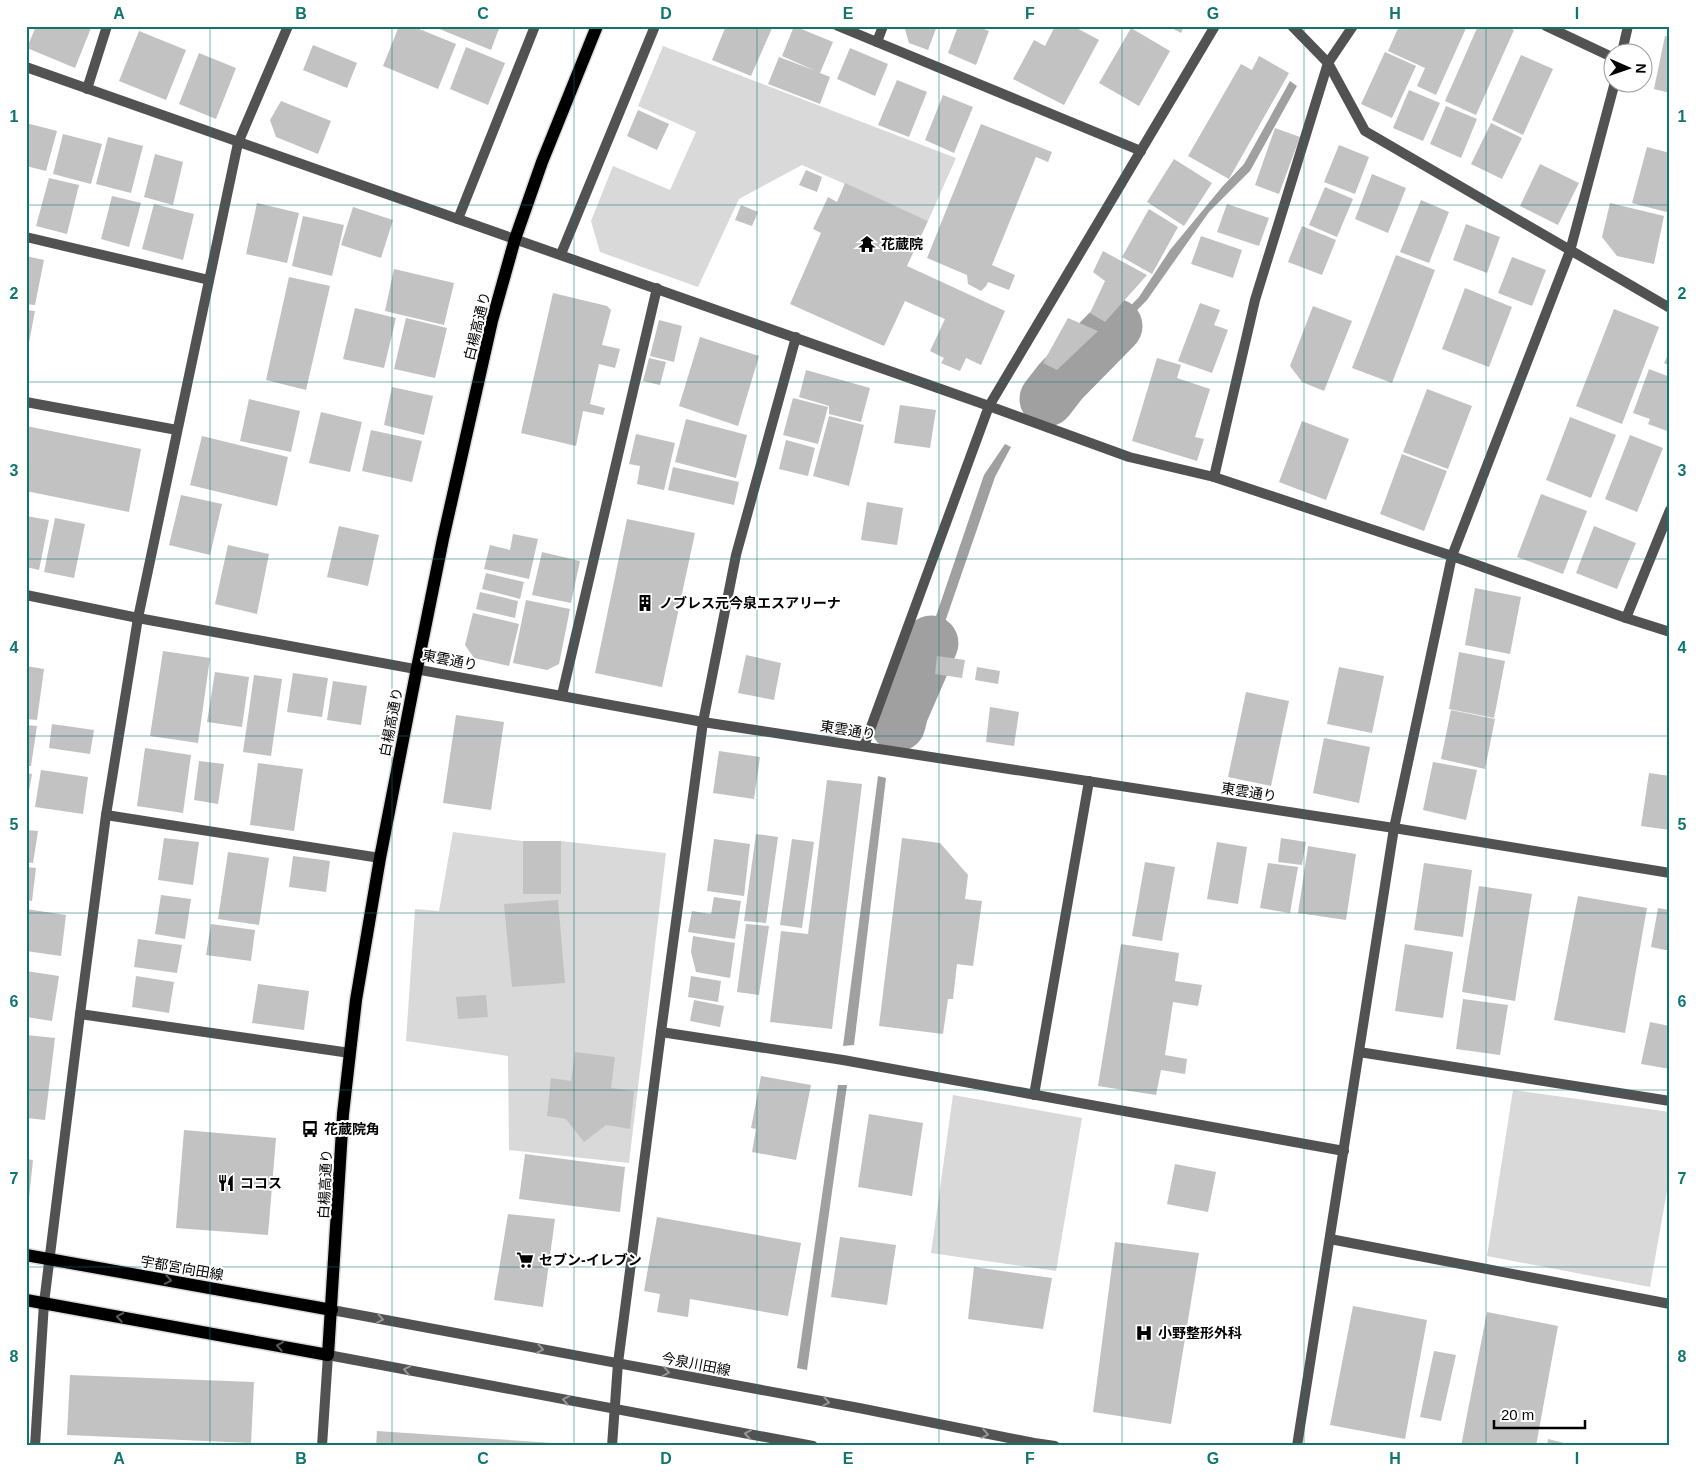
<svg xmlns="http://www.w3.org/2000/svg" width="1696" height="1472" viewBox="0 0 1696 1472" font-family="Helvetica,'Noto Sans JP',sans-serif">
<rect width="100%" height="100%" fill="#fff"/>
<g fill="#d9d9d9">
<path d="M663,46L956,158L928,221L802,165L739,199L698,287L600,252L591,221L613,166L670,190L696,132L638,106Z"/>
<path d="M453,832L522,841H561L666,853L629,1163L509,1150L508,1056L406,1041L415,909L439,911Z"/>
<path d="M1513,1090L1670,1112V1174L1650,1287L1487,1256Z"/>
<path d="M953,1095L1082,1118L1056,1271L931,1253Z"/>
</g>
<g fill="#a0a0a0">
<path d="M1290,81L1297,86L1250,171L1209,212L1147,300L1063,386L1060,378L1139,297L1170,250L1222,187L1244,164Z"/>
<path d="M1005,444L1011,447L995,477L945,622L904,716L899,710L934,622L984,475Z"/>
<path d="M878,776L886,778L854,1045L843,1046Z"/>
<path d="M838,1085H847L807,1370L797,1368Z"/>
</g>
<g fill="none" stroke-linecap="round" stroke-linejoin="round">
<g stroke="#a0a0a0" stroke-width="55">
<path d="M1047,399L1061,381L1115,326"/>
<path d="M898,724L901,712L931,643"/>
</g>
</g>
<g fill="#c2c2c2">
<path d="M36,26H86L91,28L75,68L27,48Z"/>
<path d="M399,26H412L456,44L438,89L383,66Z"/>
<path d="M432,26H500L491,50Z"/>
<path d="M726,26H773L751,76L712,60Z"/>
<path d="M794,26L833,42L820,73L830,77L820,104L768,84L779,57L816,71L782,56Z"/>
<path d="M904,26H937L928,50L909,43Z"/>
<path d="M958,26H976L989,31L976,65L948,53Z"/>
<path d="M1055,26H1073L1099,40L1064,105L1013,79L1034,40L1045,46Z"/>
<path d="M1168,26H1184L1181,33Z"/>
<path d="M1399,26H1467L1436,95L1417,86L1425,68L1388,51Z"/>
<path d="M1478,26H1504L1514,30L1476,115L1445,101Z"/>
<path d="M1131,28L1170,51L1139,106L1099,83Z"/>
<path d="M139,31L186,50L166,100L119,81Z"/>
<path d="M1665,36L1670,37V93L1654,89Z"/>
<path d="M313,45L357,63L347,88L303,70Z"/>
<path d="M466,47L505,63L488,105L450,89Z"/>
<path d="M850,48L888,64L875,96L837,79Z"/>
<path d="M1385,52L1416,66L1392,118L1361,104Z"/>
<path d="M199,53L236,68L216,119L179,104Z"/>
<path d="M1521,55L1553,69L1523,135L1492,120Z"/>
<path d="M1259,56L1289,73L1229,179L1188,156L1241,64L1252,70Z"/>
<path d="M897,80L927,92L909,137L878,125Z"/>
<path d="M1409,90L1440,103L1423,141L1393,128Z"/>
<path d="M943,95L973,107L954,153L925,140Z"/>
<path d="M281,101L331,121L318,154L276,137L270,120Z"/>
<path d="M1446,106L1477,119L1461,158L1430,144Z"/>
<path d="M638,110L669,124L657,150L627,136Z"/>
<path d="M26,123L57,131L46,171L26,166Z"/>
<path d="M1491,123L1522,138L1502,179L1471,164Z"/>
<path d="M981,124L1052,152L1048,162L1036,157L992,265L1015,275L1009,290L988,282L986,286L981,291L968,284L967,275L927,258Z"/>
<path d="M1275,128L1300,137L1279,194L1255,185Z"/>
<path d="M63,134L102,144L91,184L53,174Z"/>
<path d="M108,137L143,146L131,193L96,184Z"/>
<path d="M1339,145L1369,157L1355,194L1324,182Z"/>
<path d="M1647,147L1670,153V213L1632,203Z"/>
<path d="M155,154L183,162L173,205L144,197Z"/>
<path d="M1174,159L1212,183L1184,226L1147,202Z"/>
<path d="M1540,164L1579,183L1558,225L1520,206Z"/>
<path d="M806,170L822,177L817,192L799,185Z"/>
<path d="M1372,174L1406,188L1388,233L1355,219Z"/>
<path d="M49,178L79,185L67,234L36,226Z"/>
<path d="M845,183L928,221L907,266L1005,311L981,365L966,358L960,371L941,363L944,358L930,351L945,319L905,301L884,346L790,304L821,233L813,229L828,197L837,202Z"/>
<path d="M1325,187L1353,199L1337,237L1309,225Z"/>
<path d="M112,196L141,203L129,247L101,239Z"/>
<path d="M1421,200L1449,212L1429,263L1400,252Z"/>
<path d="M257,203L299,213L287,263L246,254Z"/>
<path d="M1610,203L1664,216L1654,264L1617,256L1602,237Z"/>
<path d="M154,204L194,214L183,260L142,249Z"/>
<path d="M1227,204L1269,218L1259,246L1217,232Z"/>
<path d="M741,205L758,212L752,226L735,220Z"/>
<path d="M353,207L393,220L381,258L341,245Z"/>
<path d="M1149,209L1178,227L1152,274L1122,257Z"/>
<path d="M303,216L344,225L332,276L292,266Z"/>
<path d="M1466,224L1500,237L1487,273L1453,260Z"/>
<path d="M1302,226L1336,240L1322,275L1288,262Z"/>
<path d="M1201,236L1242,250L1233,278L1191,264Z"/>
<path d="M1103,251L1147,275L1105,322L1090,313L1105,281L1093,272Z"/>
<path d="M1396,255L1435,270L1392,383L1352,368Z"/>
<path d="M26,256L44,260L35,305L26,304Z"/>
<path d="M1512,257L1546,270L1532,306L1498,293Z"/>
<path d="M394,269L454,283L444,325L385,311Z"/>
<path d="M289,277L330,286L306,390L266,380Z"/>
<path d="M1465,288L1512,307L1489,367L1442,349Z"/>
<path d="M553,293L607,306L611,310L602,345L620,349L615,368L599,364L590,404L605,408L603,415L583,411L576,446L521,433Z"/>
<path d="M1200,303L1220,310L1214,325L1228,330L1212,373L1178,361Z"/>
<path d="M1313,306L1352,321L1324,391L1302,382L1290,366Z"/>
<path d="M355,308L396,318L384,368L343,359Z"/>
<path d="M1614,309L1659,327L1622,424L1576,406Z"/>
<path d="M26,310L35,311L27,353H26Z"/>
<path d="M406,318L447,328L435,378L394,369Z"/>
<path d="M1068,318L1098,331L1057,370L1043,363Z"/>
<path d="M659,320L682,326L674,362L650,356Z"/>
<path d="M700,337L759,356L738,426L679,406Z"/>
<path d="M1670,350V366L1664,363Z"/>
<path d="M649,358L666,362L660,385L643,381Z"/>
<path d="M1157,358L1181,365L1177,378L1210,389L1195,437L1204,439L1197,461L1132,441Z"/>
<path d="M1649,369L1670,377V432L1648,424L1650,419L1633,413Z"/>
<path d="M806,370L870,388L861,422L829,414V406L799,397Z"/>
<path d="M392,387L433,396L424,435L384,425Z"/>
<path d="M1427,389L1472,406L1448,469L1403,452Z"/>
<path d="M793,398L828,407L818,444L783,435Z"/>
<path d="M249,399L300,411L291,452L240,441Z"/>
<path d="M900,405L936,410L930,448L894,443Z"/>
<path d="M321,412L362,422L350,472L309,463Z"/>
<path d="M829,416L864,425L849,486L813,476Z"/>
<path d="M1570,417L1616,435L1591,498L1546,480Z"/>
<path d="M686,419L747,435L736,478L675,462Z"/>
<path d="M1302,421L1349,439L1326,500L1279,482Z"/>
<path d="M26,426L141,449L129,512L26,491Z"/>
<path d="M371,430L422,441L412,482L362,471Z"/>
<path d="M636,434L675,443L664,490L637,484L640,466L629,464Z"/>
<path d="M1630,435L1663,448L1637,512L1605,499Z"/>
<path d="M202,436L288,457L277,506L190,485Z"/>
<path d="M786,440L815,448L808,476L779,469Z"/>
<path d="M1402,454L1447,471L1424,531L1380,514Z"/>
<path d="M673,467L739,482L734,505L668,490Z"/>
<path d="M1541,494L1587,511L1563,574L1517,557Z"/>
<path d="M181,495L222,504L210,555L169,545Z"/>
<path d="M867,502L903,508L897,545L861,540Z"/>
<path d="M26,516L49,520L39,570L26,567Z"/>
<path d="M55,518L85,524L74,578L44,572Z"/>
<path d="M627,519L695,533L662,687L595,673Z"/>
<path d="M339,526L379,535L368,586L327,577Z"/>
<path d="M1594,526L1636,543L1617,589L1576,573Z"/>
<path d="M513,534L538,539L529,579L484,569L490,545L510,550Z"/>
<path d="M228,545L269,554L257,614L215,604Z"/>
<path d="M542,552L580,561L571,603L532,595Z"/>
<path d="M486,573L524,582L520,599L482,589Z"/>
<path d="M1475,588L1521,597L1510,654L1465,645Z"/>
<path d="M480,592L518,601L515,618L476,609Z"/>
<path d="M526,600L570,609L559,664L547,670L513,663Z"/>
<path d="M473,613L519,624L509,666L474,658L465,645Z"/>
<path d="M163,651L210,658L198,743L150,736Z"/>
<path d="M1459,652L1505,661L1494,718L1449,709Z"/>
<path d="M746,655L781,663L774,700L738,693Z"/>
<path d="M937,656L965,660L962,678L935,674Z"/>
<path d="M26,666L44,669L37,720L26,719Z"/>
<path d="M977,667L1000,671L998,684L975,680Z"/>
<path d="M1339,667L1384,676L1372,733L1327,724Z"/>
<path d="M215,672L249,677L242,727L207,722Z"/>
<path d="M293,673L328,678L322,717L287,712Z"/>
<path d="M254,675L282,679L271,756L243,752Z"/>
<path d="M333,681L367,686L361,725L327,720Z"/>
<path d="M1246,692L1289,701L1271,786L1228,777Z"/>
<path d="M990,707L1019,712L1014,746L986,742Z"/>
<path d="M1451,710L1495,719L1485,769L1441,759Z"/>
<path d="M456,715L504,722L491,810L443,803Z"/>
<path d="M52,724L94,730L90,754L49,748Z"/>
<path d="M26,725L37,726L31,766H26Z"/>
<path d="M1324,738L1370,747L1359,803L1313,793Z"/>
<path d="M145,748L191,755L183,813L137,806Z"/>
<path d="M719,751L760,757L754,799L713,793Z"/>
<path d="M199,761L224,764L218,804L194,800Z"/>
<path d="M1433,762L1477,770L1466,820L1423,810Z"/>
<path d="M258,763L303,769L294,831L250,825Z"/>
<path d="M41,770L88,777L83,814L35,807Z"/>
<path d="M26,773L32,774L27,802H26Z"/>
<path d="M1649,773L1670,776V830L1641,826Z"/>
<path d="M827,780L862,784L832,1029L770,1022L781,931L808,934Z"/>
<path d="M26,830L38,831L33,863L26,862Z"/>
<path d="M756,834L778,837L766,923L744,921Z"/>
<path d="M164,838L199,842L193,885L158,880Z"/>
<path d="M902,838L940,843L968,875L965,899L982,901L973,966L957,964L953,999H948L943,1034L879,1026Z"/>
<path d="M1281,838L1306,842L1302,865L1278,862Z"/>
<path d="M714,839L750,844L744,896L707,891Z"/>
<path d="M792,839L814,842L802,928L780,925Z"/>
<rect x="523" y="841" width="38" height="53"/>
<path d="M1217,842L1247,847L1238,904L1207,899Z"/>
<path d="M1308,846L1356,854L1346,920L1298,913Z"/>
<path d="M228,852L269,858L259,925L218,919Z"/>
<path d="M293,856L330,861L326,892L289,887Z"/>
<path d="M1145,862L1175,867L1162,941L1132,936Z"/>
<path d="M1268,863L1298,867L1290,913L1260,908Z"/>
<path d="M1424,863L1472,870L1463,937L1414,930Z"/>
<path d="M26,867L36,868L32,901L26,900Z"/>
<path d="M1479,886L1532,894L1515,1001L1462,992Z"/>
<path d="M161,895L191,899L185,939L155,934Z"/>
<path d="M1578,896L1647,908L1625,1033L1554,1020Z"/>
<path d="M714,897L741,901L735,939L688,932L692,911L711,914Z"/>
<path d="M558,900L565,983L512,987L504,904Z"/>
<path d="M1658,908L1670,910V951L1651,947Z"/>
<path d="M26,909L66,915L61,956L26,951Z"/>
<path d="M211,924L255,930L251,961L206,955Z"/>
<path d="M746,924L769,926L759,995L737,992Z"/>
<path d="M693,936L735,943L730,978L696,972L691,952Z"/>
<path d="M138,939L182,945L177,973L134,967Z"/>
<path d="M1121,944L1179,953L1175,981L1202,985L1198,1006L1173,1002L1165,1055L1187,1059L1185,1074L1161,1070L1156,1095L1098,1086Z"/>
<path d="M1405,944L1453,952L1443,1018L1395,1011Z"/>
<path d="M26,971L59,976L52,1021L26,1017Z"/>
<path d="M136,976L174,982L169,1013L132,1007Z"/>
<path d="M691,976L721,981L718,1002L688,997Z"/>
<path d="M258,984L309,991L304,1030L252,1023Z"/>
<path d="M486,995L488,1017L458,1019L456,997Z"/>
<path d="M1463,999L1508,1005L1500,1055L1456,1049Z"/>
<path d="M694,1000L724,1006L720,1027L690,1021Z"/>
<path d="M1650,1022L1670,1026V1069L1641,1064Z"/>
<path d="M26,1035L55,1038L45,1120L26,1118Z"/>
<path d="M575,1052L615,1057L611,1088L634,1091L630,1129L606,1125L584,1142L566,1119L547,1116L551,1078L571,1081Z"/>
<path d="M761,1076L811,1085L796,1160L752,1152L756,1129L751,1128Z"/>
<path d="M869,1114L923,1123L912,1196L858,1187Z"/>
<path d="M184,1130L276,1138L268,1235L176,1228Z"/>
<path d="M525,1154L625,1167L620,1212L519,1199Z"/>
<path d="M26,1159L33,1160L29,1198H26Z"/>
<path d="M1175,1164L1216,1172L1208,1212L1167,1204Z"/>
<path d="M508,1214L555,1219L543,1307L494,1300Z"/>
<path d="M657,1217L801,1243L788,1316L690,1299L688,1317L657,1312L660,1294L644,1291Z"/>
<path d="M840,1237L896,1245L887,1305L831,1297Z"/>
<path d="M1115,1242L1199,1253L1171,1424L1093,1412Z"/>
<path d="M974,1267L1052,1278L1043,1329L968,1319Z"/>
<path d="M1353,1306L1427,1320L1405,1439L1330,1425Z"/>
<path d="M1487,1312L1558,1326L1536,1446H1461Z"/>
<path d="M1434,1351L1456,1355L1441,1421L1420,1417Z"/>
<path d="M70,1375L254,1382L251,1443L67,1435Z"/>
<path d="M377,1431L568,1444V1446H376Z"/>
<path d="M1548,1439L1573,1445V1446H1547Z"/>
</g>
<g fill="none" stroke-linecap="round" stroke-linejoin="round">
<g stroke="#dbdbdb" stroke-width="15">
<g id="primary">
<path d="M26,1255L332,1310"/>
<path d="M26,1300L328,1355L343,1114L356,1000L380,858L417,668L443,539L492,321L515,239L542,162L597,26"/>
</g>
</g>
<path stroke="#525252" stroke-width="10" d="M877,42L883,26"/>
<g stroke="#525252" stroke-width="10">
<path d="M838,26L1141,151"/>
<path d="M1215,26L989,406L1129,457L1214,477L1452,556L1626,618"/>
<path d="M1292,26L1328,63L1365,131L1670,308"/>
<path d="M1546,26L1614,58"/>
<path d="M1622,52L1628,26"/>
<path d="M26,67C347,181 669,292 989,406L864,746"/>
<path d="M87,89L107,26"/>
<path d="M458,219L535,26"/>
<path d="M26,237L209,280"/>
<path d="M561,254L655,26"/>
<path d="M26,402L177,430"/>
<path d="M1214,477L1255,300L1328,63L1353,26"/>
<path d="M1670,510L1626,618L1670,632"/>
<path d="M562,695L657,288"/>
<path d="M106,815L380,858"/>
<path d="M80,1014L350,1053"/>
<path d="M661,1032L843,1060L1344,1151"/>
<path d="M1359,1052L1670,1101"/>
<path d="M1034,1095L1089,781"/>
<path d="M1330,1239L1670,1304"/>
<path d="M35,1446L44,1303L80,1014L106,815L138,618L238,143L288,26"/>
<path d="M612,1446L618,1363L661,1032L703,722L736,555L796,337"/>
<path d="M1297,1446L1394,828L1452,556L1570,251L1615,82"/>
</g>
<g stroke="#525252" stroke-width="10">
<path d="M26,595L138,618L703,722L1394,828L1670,873"/>
<path d="M332,1310L859,1408L1034,1443L1055,1446"/>
<path d="M322,1446L328,1355L813,1446"/>
</g>
<use href="#primary" stroke="#000" stroke-width="12"/>
</g>
<defs><path id="oneway-chevron" d="M-2-3.5L2.5 0L-2 3.5" fill="none" stroke-width="1.6" stroke-linecap="round" stroke-linejoin="round" transform="scale(1.25)"/></defs>
<g stroke="#595959">
<use href="#oneway-chevron" transform="translate(168 1280) rotate(10)"/>
<use href="#oneway-chevron" transform="translate(120 1317) rotate(-170)"/>
<use href="#oneway-chevron" transform="translate(280 1346) rotate(-170)"/>
</g>
<g stroke="#979797">
<use href="#oneway-chevron" transform="translate(380 1319) rotate(11)"/>
<use href="#oneway-chevron" transform="translate(540 1349) rotate(10)"/>
<use href="#oneway-chevron" transform="translate(407 1370) rotate(-169)"/>
<use href="#oneway-chevron" transform="translate(666 1372) rotate(11)"/>
<use href="#oneway-chevron" transform="translate(566 1400) rotate(-169)"/>
<use href="#oneway-chevron" transform="translate(826 1402) rotate(11)"/>
<use href="#oneway-chevron" transform="translate(748 1434) rotate(-170)"/>
<use href="#oneway-chevron" transform="translate(985 1434) rotate(11)"/>
</g>
<path fill="none" stroke="#0f766e" stroke-width="1" stroke-opacity="0.55" d="M210,26V1446M392,26V1446M574,26V1446M757,26V1446M939,26V1446M1122,26V1446M1304,26V1446M1486,26V1446M26,205H1670M26,382H1670M26,559H1670M26,736H1670M26,913H1670M26,1090H1670M26,1267H1670"/>
<defs>
<g id="temple-bare" transform="scale(1.35)"><path d="M0-6L5-2H3V0L6.5 2.5H4V6H1.5V3h-3V6H-4V2.5H-6.5L-3 0V-2H-5Z" fill="#000" stroke="#fff" stroke-width="2.5" paint-order="stroke"/></g>
<g id="building-bare" transform="scale(1.35)"><path d="M-4-6H4V6H1V3H-1V6H-4ZM-2.5-4.3h1.7v1.8h-1.7ZM.8-4.3h1.7v1.8H.8ZM-2.5-1h1.7V.8h-1.7ZM.8-1h1.7V.8H.8Z" fill="#000" stroke="#fff" stroke-width="2.5" paint-order="stroke"/></g>
<g id="bus-bare" transform="scale(1.35)"><path d="M-5-6H5V4H4V6H2V4H-2V6H-4V4H-5ZM-3.5-4V0h7V-4ZM-3.5 1.2v1.5H-2V1.2ZM2 1.2v1.5H3.5V1.2Z" fill="#000" stroke="#fff" stroke-width="2.5" paint-order="stroke"/></g>
<g id="restaurant-bare" transform="scale(1.35)"><path d="M-5-6h1v4h1v-4h1v4h1v-4h1v5L-1.5 .5V6h-2V.5L-5-1ZM5-6V6H3V1.5H1.5Q1.5-4 5-6Z" fill="#000" stroke="#fff" stroke-width="2.5" paint-order="stroke"/></g>
<g id="supermarket-bare" transform="scale(1.35)"><path d="M-6-5.5h2.5l.6 2H6L4.5 2H-2.5L-4.4-4H-6ZM-1.5 3.2a1.3 1.3 0 1 0 .1 0ZM3 3.2a1.3 1.3 0 1 0 .1 0Z" fill="#000" stroke="#fff" stroke-width="2.5" paint-order="stroke"/></g>
<g id="hospital-bare" transform="scale(1.35)"><path d="M-5-5h3v3.5h4V-5h3V5h-3V1.5h-4V5h-3Z" fill="#000" stroke="#fff" stroke-width="2.5" paint-order="stroke"/></g>
</defs>
<g fill-rule="evenodd">
<use href="#temple-bare" x="867" y="244"/>
<use href="#building-bare" x="645" y="603"/>
<use href="#bus-bare" x="310" y="1129"/>
<use href="#restaurant-bare" x="226" y="1183"/>
<use href="#supermarket-bare" x="525" y="1260"/>
<use href="#hospital-bare" x="1144" y="1333"/>
</g>
<g text-anchor="middle" dominant-baseline="central" stroke-width="4" stroke-linejoin="round" paint-order="stroke">
<g font-size="14" font-weight="bold" fill="#000" stroke="#fff" text-anchor="start">
<text x="881" y="244">花蔵院</text>
<text x="659" y="603">ノブレス元今泉エスアリーナ</text>
<text x="324" y="1129">花蔵院角</text>
<text x="240" y="1183">ココス</text>
<text x="539" y="1260">セブン-イレブン</text>
<text x="1158" y="1333">小野整形外科</text>
</g>
<g font-size="14" fill="#000" stroke="#fff">
<text transform="translate(477 326) rotate(-76)">白楊高通り</text>
<text transform="translate(450 660) rotate(11)">東雲通り</text>
<text transform="translate(391 722) rotate(-79)">白楊高通り</text>
<text transform="translate(848 730) rotate(9)">東雲通り</text>
<text transform="translate(1249 792) rotate(9)">東雲通り</text>
<text transform="translate(325 1184) rotate(-87)">白楊高通り</text>
<text transform="translate(182 1268) rotate(10)">宇都宮向田線</text>
<text transform="translate(696 1364) rotate(11)">今泉川田線</text>
</g>
</g>
<rect width="1696" height="1472" fill="none" stroke="#ffffff" stroke-width="55"/>
<g transform="translate(1628 68) rotate(92)"><circle r="24" fill="#ffffff" stroke="#999999"/>
<path d="M0-4L9 19L0 12L-9 19Z" fill="#000000"/>
<text y="-8" font-size="14" font-weight="bold" text-anchor="middle" fill="#000000">N</text>
</g>
<path d="M1494 1420v8h91v-8" fill="none" stroke="#000000" stroke-width="2.5"/>
<text x="1501" y="1420" font-size="15" fill="#000000" stroke="#ffffff" stroke-width="4" paint-order="stroke">20 m</text>
<rect x="28" y="28" width="1640" height="1416" fill="none" stroke="#0f766e" stroke-width="2"/>
<g font-size="16" text-anchor="middle" font-weight="bold" fill="#0f766e">
<text x="119" y="19">A</text>
<text x="301" y="19">B</text>
<text x="483" y="19">C</text>
<text x="666" y="19">D</text>
<text x="848" y="19">E</text>
<text x="1030" y="19">F</text>
<text x="1213" y="19">G</text>
<text x="1395" y="19">H</text>
<text x="1577" y="19">I</text>
<text x="14" y="122">1</text>
<text x="1682" y="122">1</text>
<text x="14" y="299">2</text>
<text x="1682" y="299">2</text>
<text x="14" y="476">3</text>
<text x="1682" y="476">3</text>
<text x="14" y="653">4</text>
<text x="1682" y="653">4</text>
<text x="14" y="830">5</text>
<text x="1682" y="830">5</text>
<text x="14" y="1007">6</text>
<text x="1682" y="1007">6</text>
<text x="14" y="1184">7</text>
<text x="1682" y="1184">7</text>
<text x="14" y="1362">8</text>
<text x="1682" y="1362">8</text>
<text x="119" y="1464">A</text>
<text x="301" y="1464">B</text>
<text x="483" y="1464">C</text>
<text x="666" y="1464">D</text>
<text x="848" y="1464">E</text>
<text x="1030" y="1464">F</text>
<text x="1213" y="1464">G</text>
<text x="1395" y="1464">H</text>
<text x="1577" y="1464">I</text>
</g>
</svg>
